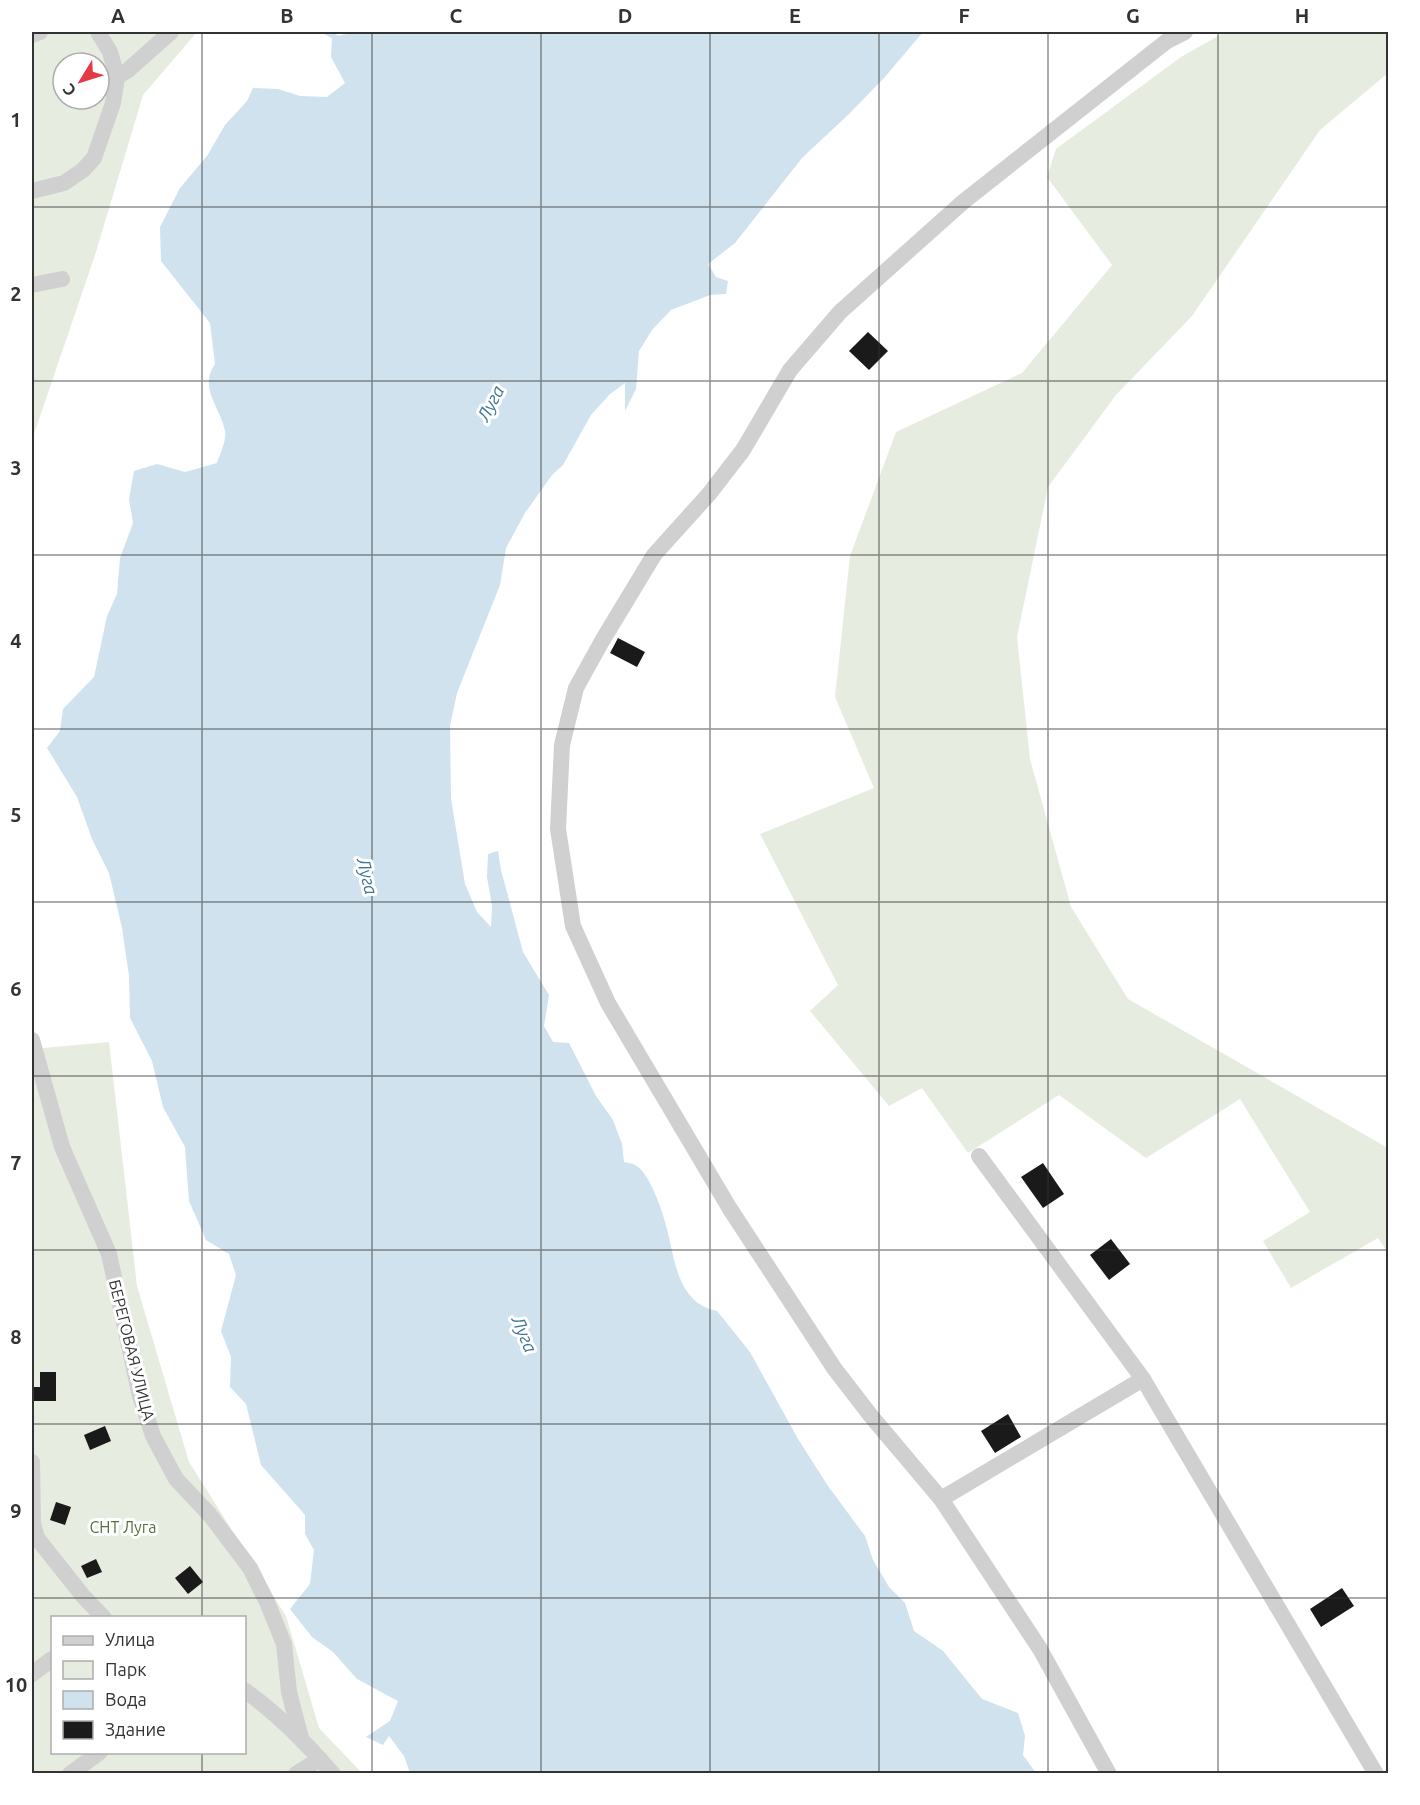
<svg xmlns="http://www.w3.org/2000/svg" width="1420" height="1805" viewBox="0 0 1420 1805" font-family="Ubuntu,sans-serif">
<rect width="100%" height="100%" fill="#fff"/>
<g fill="#e6ecdf" fill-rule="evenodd">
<path d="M32,32H197L143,95L95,255L32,440ZM63,63H99V99H63Z"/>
<path d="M1225,32H1388V73L1320,130L1192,316L1116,395L1048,487L1017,637L1030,759L1071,907L1128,999L1388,1148V1253L1378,1238L1291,1288L1263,1241L1310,1212L1240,1099L1146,1158L1059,1095L968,1153L922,1088L889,1106L810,1011L838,985L760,834L874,788L835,697L850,556L896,432L1022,373L1112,265L1047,177L1056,149L1181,57Z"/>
<path d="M109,1042L137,1286L189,1462L286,1616L319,1728L362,1773L32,1774V1049ZM52,1618H244V1752H52Z"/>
</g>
<path fill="#cfe2ee" d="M357,32H923L884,78L849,114L802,158L735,243L708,264L716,277L728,281L726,294L710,295L671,310L652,330L639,351L636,389L625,411V383L610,394L591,415L563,465L552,475L525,513L506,548L500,585L457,693L450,726L451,799L465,884L477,912L491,927L492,906L487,877L488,854L498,851L501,870L523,952L549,995L544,1026L553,1042L569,1043L596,1096L613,1120L622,1144L624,1162C627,1163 630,1163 633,1164C649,1169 663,1213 667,1229C675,1260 678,1304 717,1311L750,1352L798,1439L828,1486L865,1536L873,1560L889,1587L905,1603L914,1631L943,1651L982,1699L1018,1713L1025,1736L1023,1755L1036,1773H410L404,1756L389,1736L383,1745L366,1737L390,1721L398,1701L357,1679L333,1652L312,1637L290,1609L310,1584L314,1550L305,1534V1515L261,1465L246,1404L230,1387L231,1357L221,1331L236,1275L229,1254L206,1240L189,1201L185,1147L163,1107L152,1061L130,1018L129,976L122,928L109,873L92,839L77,797L47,748L60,731L63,709L94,677L107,616L117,594L120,558L133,523L129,499L134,471L157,464L185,472L217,463C220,454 227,439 225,431C221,408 198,388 215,364L210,323L161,261L160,227L180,188L207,156L225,125L247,101L253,88L278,89L300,96L327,97L345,83L331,57L332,37Z"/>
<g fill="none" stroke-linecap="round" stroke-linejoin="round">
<path stroke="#cfe2ee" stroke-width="5" d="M326,32L337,38"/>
</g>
<g fill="#1a1a1a">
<path d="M868,332L888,351L869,370L849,351Z"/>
<path d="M618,638L645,652L637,667L610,653Z"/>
<path d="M1043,1163L1064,1194L1043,1208L1021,1177Z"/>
<path d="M1111,1239L1130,1264L1109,1280L1090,1255Z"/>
<path d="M40,1372H56V1401H32V1387H40Z"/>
<path d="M1008,1414L1021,1437L995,1453L981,1431Z"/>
<path d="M105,1426L111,1441L90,1450L84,1435Z"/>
<path d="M56,1502L71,1507L65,1525L50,1520Z"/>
<path d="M96,1559L102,1572L87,1578L81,1566Z"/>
<path d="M190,1566L203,1582L188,1594L175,1578Z"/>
<path d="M1342,1588L1354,1606L1321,1627L1310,1609Z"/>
</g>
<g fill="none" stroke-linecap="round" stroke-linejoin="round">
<g stroke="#d0d0d0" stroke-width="16">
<path d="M32,35L40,32"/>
<path d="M117,77L127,71L171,32"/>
<path d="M32,191L64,183L83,170L94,158L113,103L117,77L110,52L98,32"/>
<path d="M32,285L62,279"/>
<path d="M32,1040L62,1147L109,1254L140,1396L153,1436L176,1479L210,1515L250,1568L267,1602L284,1644L289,1692L301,1738"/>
<path d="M979,1156L1143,1379L1376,1774"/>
<path d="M32,1462L33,1524L37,1538L83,1596L104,1618"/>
<path d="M941,1499L1143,1379"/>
<path d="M32,1674L52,1659"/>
<path d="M244,1690C278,1714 305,1742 333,1774"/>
<path d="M70,1774L100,1752"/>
<path d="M296,1774L320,1759"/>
<path d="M1109,1774L1040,1649L941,1499L871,1416L834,1368L730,1209L608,1003L573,926L558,829L562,745L576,688L602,641L654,555L709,494L743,450L790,370L840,312L963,202L1167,41L1185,32"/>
</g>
</g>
<path fill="none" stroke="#333" stroke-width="1.5" stroke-opacity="0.55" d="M202,32V1618M372,32V1774M541,32V1774M710,32V1774M879,32V1774M1048,32V1774M1218,32V1774M32,207H1388M32,381H1388M32,555H1388M32,729H1388M32,902H1388M32,1076H1388M32,1250H1388M32,1424H1388M32,1598H1388M202,1752V1774"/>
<g text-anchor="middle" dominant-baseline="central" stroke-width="6" stroke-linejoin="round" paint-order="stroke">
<g font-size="16" fill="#333" stroke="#fff">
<text transform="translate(132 1350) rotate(76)">БЕРЕГОВАЯ УЛИЦА</text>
</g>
<g font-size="16" fill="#56703f" stroke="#fff">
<text x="123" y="1527">СНТ Луга</text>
</g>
<g font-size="18" font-style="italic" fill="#3f7597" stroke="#fff">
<text transform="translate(490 403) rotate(-62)">Луга</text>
<text transform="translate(368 876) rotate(76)">Луга</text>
<text transform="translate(525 1334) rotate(67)">Луга</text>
</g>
</g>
<rect width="1420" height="1805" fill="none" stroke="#ffffff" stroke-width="66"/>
<rect x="51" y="1616" width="195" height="138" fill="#ffffff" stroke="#adadad" stroke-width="1.5"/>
<rect x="63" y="1636" width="30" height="9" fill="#d0d0d0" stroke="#adadad" stroke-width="1.5"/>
<text x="105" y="1646" font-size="18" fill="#333333">Улица</text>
<rect x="63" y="1661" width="30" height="18" fill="#e6ecdf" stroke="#adadad" stroke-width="1.5"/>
<text x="105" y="1676" font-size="18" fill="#333333">Парк</text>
<rect x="63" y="1691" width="30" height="18" fill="#cfe2ee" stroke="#adadad" stroke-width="1.5"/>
<text x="105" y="1706" font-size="18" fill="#333333">Вода</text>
<rect x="63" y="1721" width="30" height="18" fill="#1a1a1a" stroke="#adadad" stroke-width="1.5"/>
<text x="105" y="1736" font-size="18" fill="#333333">Здание</text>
<g transform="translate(81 81) rotate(232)"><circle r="28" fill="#ffffff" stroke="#adadad" stroke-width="1.5"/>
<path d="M0-4.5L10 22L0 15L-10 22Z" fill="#e63946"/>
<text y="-9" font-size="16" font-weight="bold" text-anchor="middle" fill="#333333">С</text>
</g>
<rect x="33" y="33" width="1354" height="1739" fill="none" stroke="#333" stroke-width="2"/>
<g font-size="20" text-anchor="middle" font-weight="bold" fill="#333">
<text x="118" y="23">A</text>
<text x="287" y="23">B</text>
<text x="456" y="23">C</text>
<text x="625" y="23">D</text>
<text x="795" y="23">E</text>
<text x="964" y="23">F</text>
<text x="1133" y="23">G</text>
<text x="1302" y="23">H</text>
<text x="16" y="127">1</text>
<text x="16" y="301">2</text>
<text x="16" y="475">3</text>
<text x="16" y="648">4</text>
<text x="16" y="822">5</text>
<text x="16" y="996">6</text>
<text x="16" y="1170">7</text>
<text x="16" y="1344">8</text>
<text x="16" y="1518">9</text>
<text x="16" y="1692">10</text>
</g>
</svg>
